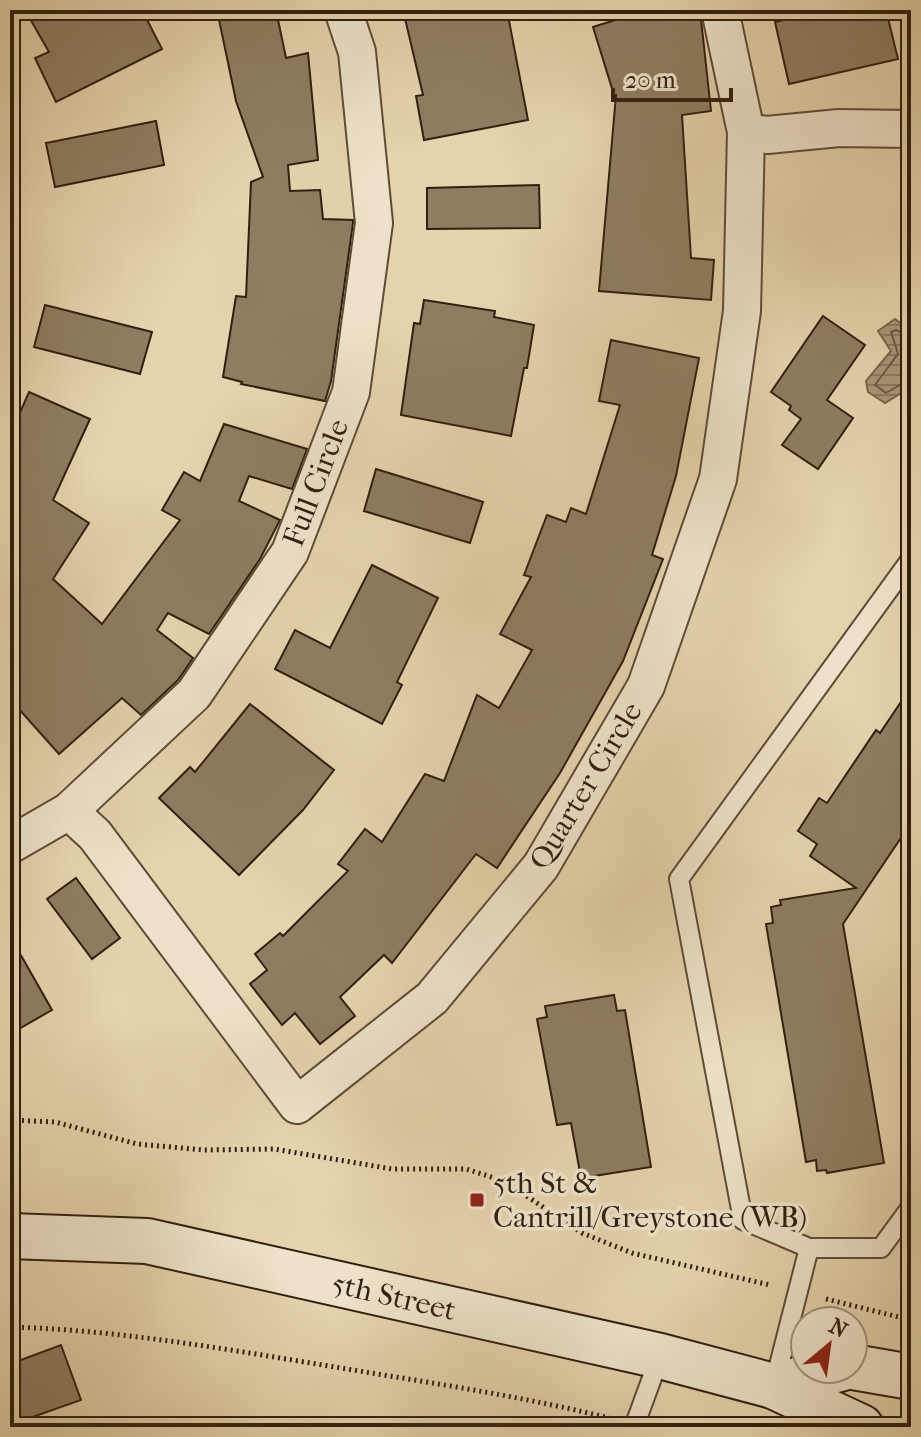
<svg xmlns="http://www.w3.org/2000/svg" width="921" height="1437" viewBox="0 0 921 1437" font-family="'IM FELL French Canon',serif">
<defs>
<pattern id="water-rules" width="6" height="5" patternUnits="userSpaceOnUse" patternTransform="scale(2)"><rect width="6" height="5" fill="#a79677"/><path d="M0 2.5h6" fill="none" stroke="#897a60"/></pattern>
</defs>
<rect width="100%" height="100%" fill="#e4d3ac"/>
<filter id="stains"><feTurbulence type="fractalNoise" baseFrequency=".0025" numOctaves="4"/><feColorMatrix values="0 0 0 0 .2 0 0 0 0 .09 0 0 0 0 .02 0 0 0 .5 -.17"/></filter>
<radialGradient id="worn" r=".72"><stop offset=".6" stop-color="#630" stop-opacity="0"/><stop offset="1" stop-color="#630" stop-opacity=".3"/></radialGradient>
<path fill="url(#water-rules)" stroke="#78664d" stroke-width="2" d="M895,319L911,331V387L885,403L868,392L866,381L891,351L878,331Z"/>
<g fill="none" stroke-linecap="round" stroke-linejoin="round">
<path stroke="#6c5a43" stroke-width="2" d="M911,337L896,330L891,332L898,354L875,385L886,393L905,382L911,381"/>
</g>
<g fill="#8e7d61" stroke="#311f0f" stroke-width="2">
<path d="M25,10H142L162,49L56,102L35,58L49,52Z"/>
<path d="M217,10H276L286,58L308,53L318,160L288,165L290,191L320,190L323,219L353,220V223L331,381L325,401L241,384L242,382L223,377L236,296L246,297L251,182L263,177L236,101Z"/>
<path d="M403,10H507L528,120L424,140L416,96L423,95Z"/>
<path d="M647,10H700L711,111L682,115L691,258L714,260L711,300L599,291L616,95H614L593,27Z"/>
<path d="M827,10H886L898,59L789,84L775,22Z"/>
<path d="M156,121L164,165L55,187L46,143Z"/>
<path d="M539,185L540,228L427,229V188Z"/>
<path d="M424,300L495,311L494,317L534,325L527,368H524L511,436L401,415L414,323L420,324Z"/>
<path d="M45,305L152,332L140,374L34,347Z"/>
<path d="M823,316L865,345L827,400L853,418L818,469L782,445L801,419L789,410L791,406L771,392Z"/>
<path d="M611,340L699,358L676,476L652,555L663,559L623,661L560,773L497,868L476,854L392,963L384,955L340,997L355,1016L320,1044L295,1013L282,1025L250,984L267,970L255,954L280,933L283,936L348,871L338,864L365,829L382,842L425,774L444,781L477,695L499,708L532,650L500,634L531,577L524,575L547,515L566,522L571,508L586,514L620,405L599,401Z"/>
<path d="M29,392L90,419L53,500L89,523L53,579L102,624L180,520L162,510L184,472L200,481L224,424L307,449L292,489L249,476L239,501L280,520L260,559L209,634L168,613L157,630L193,658L178,680L141,715L122,698L59,754L10,699V435Z"/>
<path d="M376,469L483,502L470,543L364,511Z"/>
<path d="M372,565L438,598L397,682L402,685L382,724L275,669L295,630L330,648Z"/>
<path d="M911,687V823L843,924L884,1163L827,1173L826,1170L817,1171L816,1160L806,1162L766,924L773,923L771,907L781,905L780,900L856,888L810,856L817,844L798,831L819,798L827,803L876,730L880,733Z"/>
<path d="M250,704L334,770L303,810L239,875L159,798L190,767L195,772Z"/>
<path d="M76,878L120,938L92,959L47,899Z"/>
<path d="M10,936L52,1010L10,1034Z"/>
<path d="M614,995L617,1011L625,1010L651,1167L581,1178L571,1123L557,1125L537,1019L547,1017L545,1006Z"/>
<path d="M61,1345L81,1400L10,1425V1364Z"/>
</g>
<g fill="none" stroke-linecap="round" stroke-linejoin="round">
<g stroke="#5e4c36" stroke-width="22">
<g id="lane">
<path d="M911,559L679,879L743,1220L809,1248H881L911,1207"/>
<path d="M774,1385L809,1248"/>
<path d="M634,1427L660,1356"/>
</g>
</g>
<g stroke="#5e4c36" stroke-width="40">
<g id="street">
<path d="M746,132L767,135L839,128L911,129"/>
<path d="M69,811L95,835L297,1105L432,998L541,866L646,686L718,479L742,311L746,132L720,10"/>
<path d="M10,845L69,811L194,694L290,552L351,392L374,223L357,52L343,10"/>
</g>
</g>
<g stroke="#311f0f" stroke-width="48">
<g id="secondary">
<path d="M10,1236L147,1241L660,1356L773,1386L861,1427"/>
<path d="M853,1367L911,1377"/>
<path d="M773,1386L840,1369"/>
</g>
</g>
<g stroke="#311f0f" stroke-width="5" stroke-dasharray="2 4" stroke-linecap="butt">
<path d="M10,1120L55,1122L137,1144L204,1150L274,1149L392,1169H466L504,1181L582,1233L632,1253L770,1285"/>
<path d="M826,1299L911,1320"/>
<path d="M10,1327C121,1330 231,1350 341,1368C431,1383 521,1396 609,1418"/>
</g>
<use href="#lane" stroke="#ede2c9" stroke-width="18"/>
<use href="#street" stroke="#ede2c9" stroke-width="36"/>
<use href="#secondary" stroke="#ede2c9" stroke-width="44"/>
</g>
<rect fill="#8f2418" stroke="#ede2c9" stroke-width="3" x="469" y="1192" width="16" height="16" rx="4"/>
<g text-anchor="middle" dominant-baseline="central" stroke-width="7" stroke-linejoin="round" paint-order="stroke">
<g font-size="30" fill="#311f0f" stroke="#ede2c9">
<text transform="translate(316 483) rotate(-69)">Full Circle</text>
<text transform="translate(586 786) rotate(-59)">Quarter Circle</text>
<text transform="translate(394 1297) rotate(13)">5th Street</text>
</g>
<g font-size="30" fill="#311f0f" stroke="#ede2c9" text-anchor="start">
<text x="493" y="1183">5th St &amp;<tspan x="493" dy="34">Cantrill/Greystone (WB)</tspan></text>
</g>
</g>
<rect width="921" height="1437" fill="none" stroke="#e4d3ac" stroke-width="40"/>
<rect x="12" y="12" width="897" height="1413" fill="none" stroke="#311f0f" stroke-width="4"/>
<rect x="20" y="20" width="881" height="1397" fill="none" stroke="#311f0f" stroke-width="2"/>
<g transform="translate(829 1345) rotate(29)"><circle r="38" fill="#ede2c9" stroke="#a2947f" stroke-width="2"/>
<path d="M0-6L14 30L0 20L-14 30Z" fill="#8f2418"/>
<text y="-12" font-size="22" font-weight="bold" text-anchor="middle" fill="#311f0f">N</text>
</g>
<path d="M613 88v12h118v-12" fill="none" stroke="#311f0f" stroke-width="4"/>
<text x="625" y="88" font-size="24" fill="#311f0f" stroke="#ede2c9" stroke-width="6" paint-order="stroke">20 m</text>
<rect width="100%" height="100%" filter="url(#stains)"/>
<rect width="100%" height="100%" fill="url(#worn)"/>
</svg>
